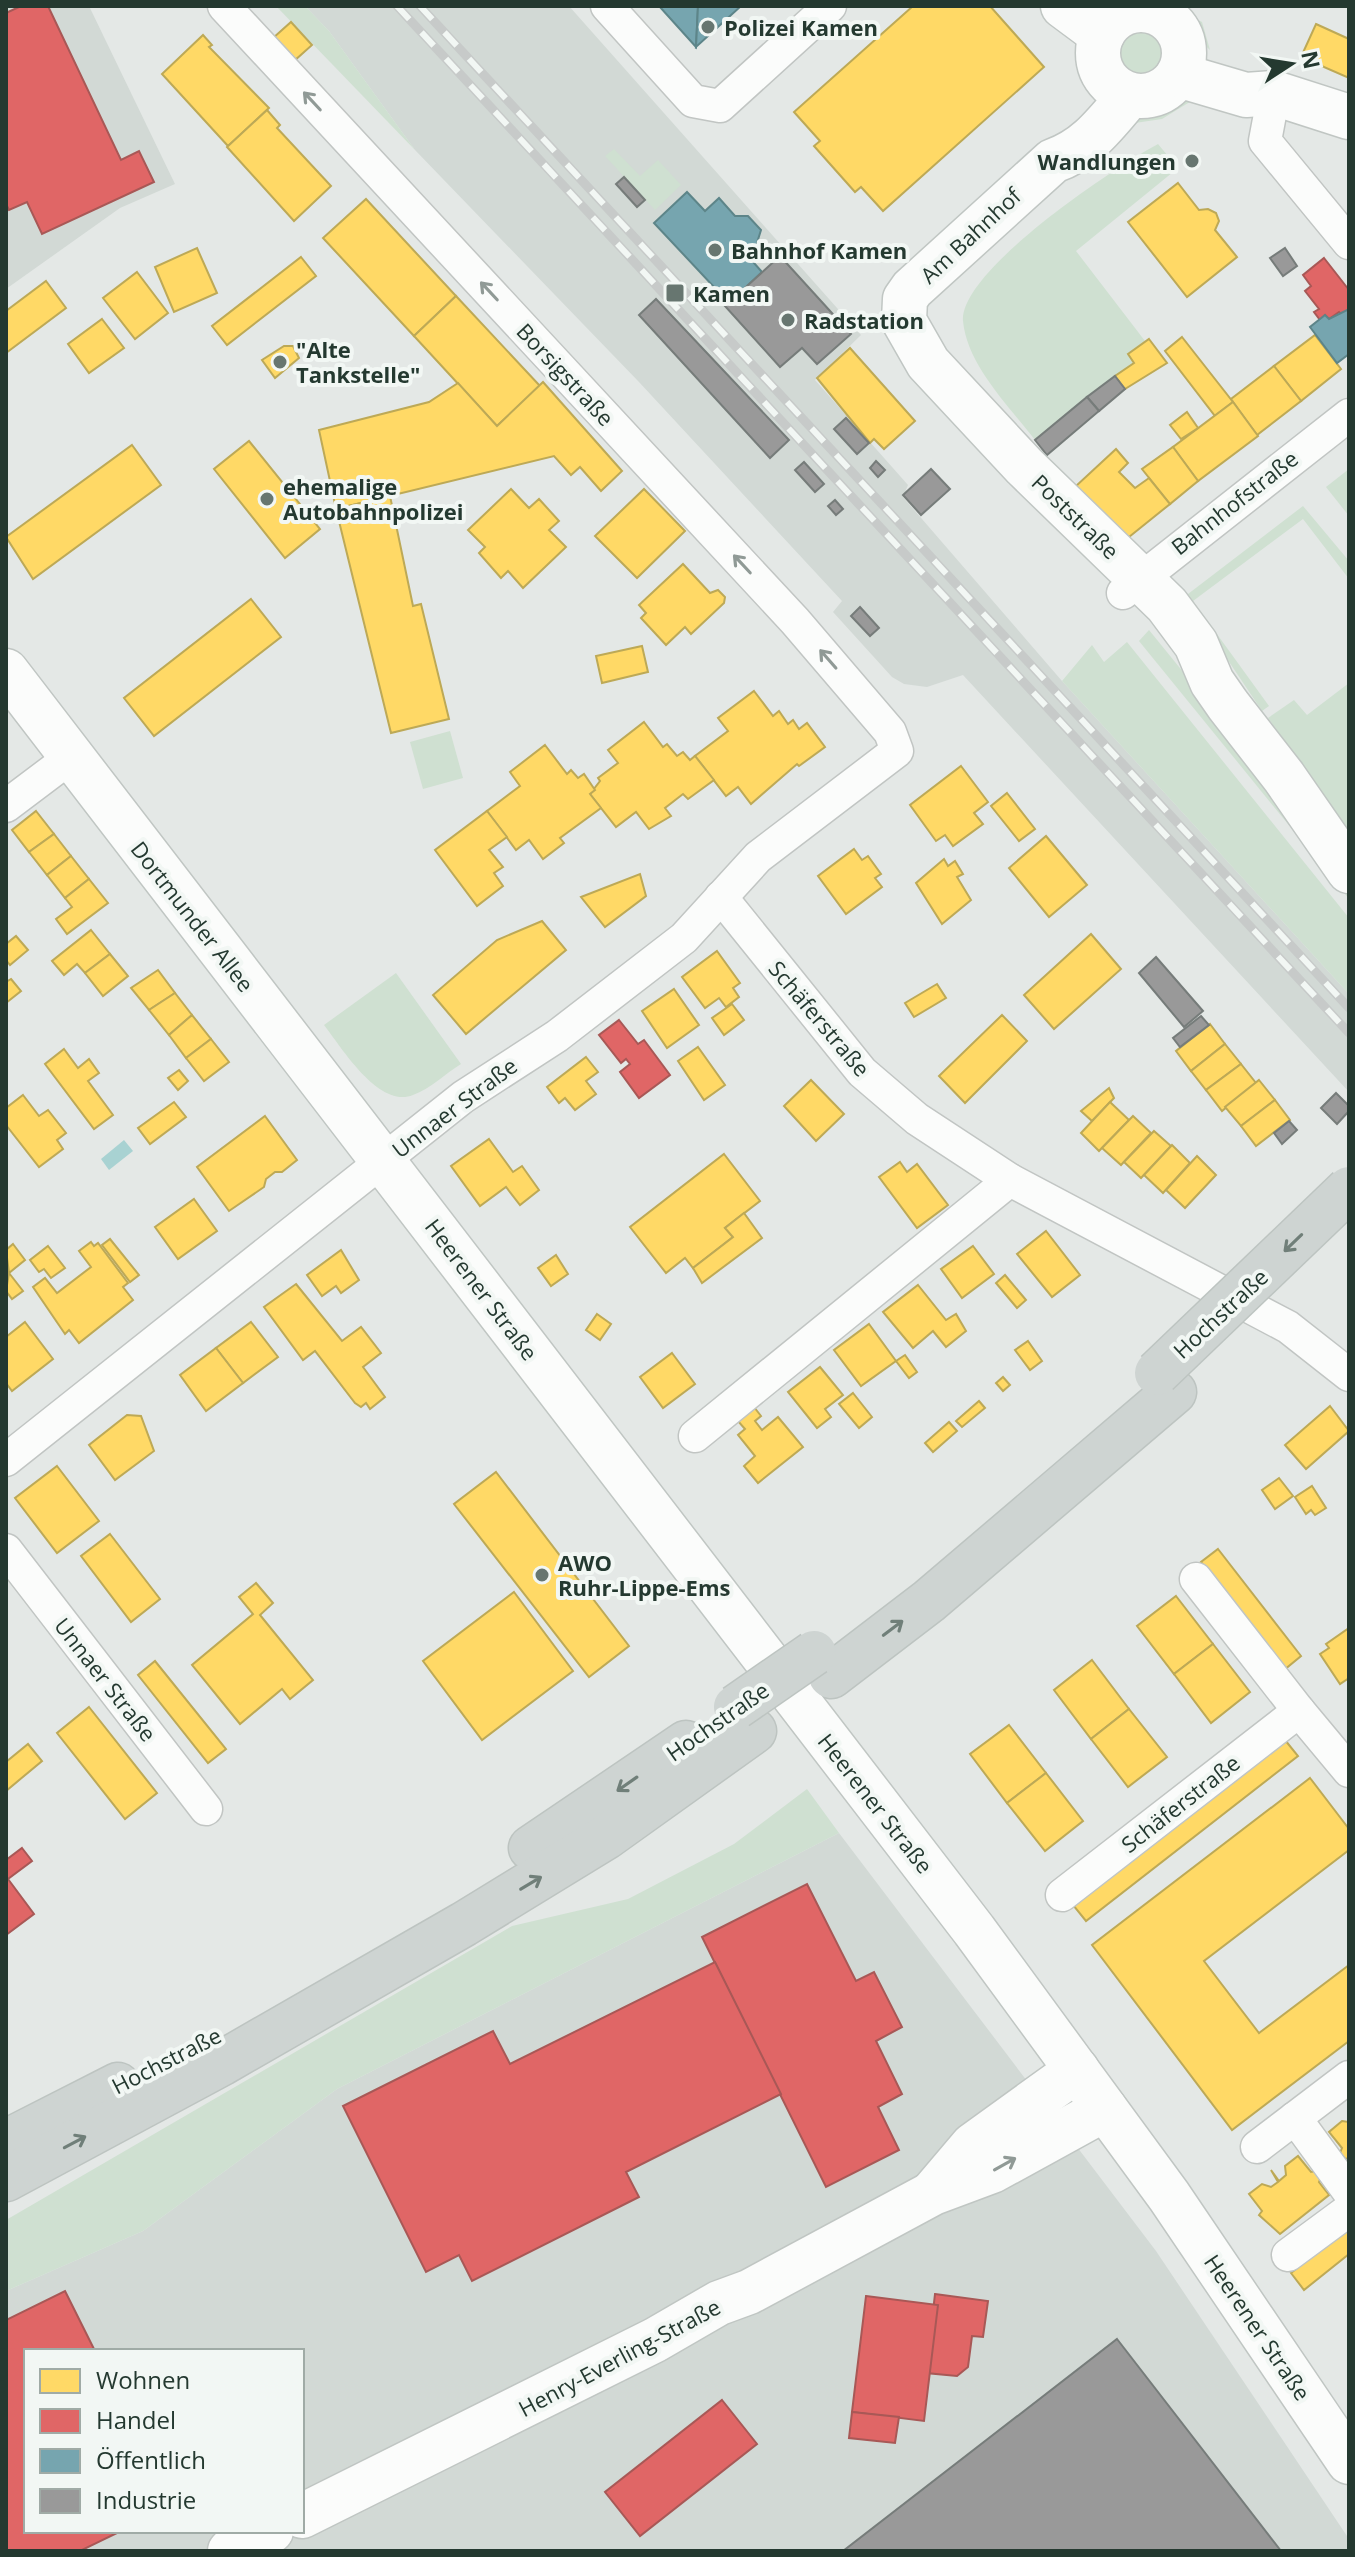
<svg xmlns="http://www.w3.org/2000/svg" width="1355" height="2557" viewBox="0 0 1355 2557" font-family="'Open Sans',sans-serif">
<rect width="100%" height="100%" fill="#e4e8e6"/>
<g fill="#d2d9d5" fill-rule="evenodd">
<path d="M6,6H89L175,184L120,208L6,289Z"/>
<path d="M305,6H569L861,335L815,380L908,485L903,497L1062,681L1349,994V1092L963,675L927,687L904,684L892,677L833,612L842,601L639,382L415,150L329,31Z"/>
<path d="M839,1833L1156,2251L1349,2539V2551H6V2291L143,2231L337,2089ZM26,2351H302V2531H26Z"/>
</g>
<g fill="#cfe0d1">
<path d="M276,6H305L329,31L415,150Z"/>
<path d="M1179,10L1202,22L1210,50L1195,36Z"/>
<circle cx="1140" cy="52" r="25"/>
<path d="M1179,96L1193,100L1162,119L1135,123L1136,110Z"/>
<path d="M1158,144L1178,168L1076,251L1145,341L1128,354L1134,363L1035,440C1009,406 967,365 963,321C959,271 1115,167 1158,144Z"/>
<path d="M614,149L640,176L658,160L681,185L655,210L605,156Z"/>
<path d="M1349,469V516L1326,487Z"/>
<path d="M1303,506L1349,561V579L1303,519L1193,601L1269,706L1262,711L1187,599L1188,594Z"/>
<path d="M1149,630L1275,785L1349,890V899L1139,641Z"/>
<path d="M1127,642L1349,918V994L1062,681L1092,645L1104,662Z"/>
<path d="M1349,683V830L1268,718L1294,700L1307,715Z"/>
<path d="M450,731L463,778L423,789L410,742Z"/>
<path d="M396,973L461,1064C446,1073 430,1089 413,1095C379,1109 342,1048 324,1025Z"/>
<path d="M807,1789L839,1833L337,2089L143,2231L6,2291V2220L512,1926L628,1899L734,1844Z"/>
</g>
<path fill="#a8d2d2" d="M124,1140L133,1151L109,1170L101,1159Z"/>
<g fill="#ffd966" stroke="#bda956" stroke-width="2">
<path d="M913,6H990L1044,67L883,211L861,187L855,192L814,146L820,141L794,112Z"/>
<path d="M291,22L312,45L294,61L273,38Z"/>
<path d="M1316,24L1349,39V78L1301,57Z"/>
<path d="M203,35L212,45L209,47L269,108L228,146L162,74Z"/>
<path d="M267,110L280,125L277,128L331,186L294,221L227,147Z"/>
<path d="M1178,183L1199,210L1208,209L1216,213L1219,221L1215,230L1237,257L1187,297L1128,222Z"/>
<path d="M366,199L456,296L414,336L323,238Z"/>
<path d="M197,248L217,293L174,312L155,267Z"/>
<path d="M301,257L316,276L227,345L212,326Z"/>
<path d="M137,272L168,313L135,339L103,298Z"/>
<path d="M46,281L66,308L6,353V311Z"/>
<path d="M456,296L540,386L497,426L414,336Z"/>
<path d="M102,319L124,348L89,373L68,344Z"/>
<path d="M1315,335L1341,369L1301,401L1274,366Z"/>
<path d="M1182,337L1233,402L1215,416L1165,351Z"/>
<path d="M1149,339L1167,363L1125,389L1115,376L1134,363L1128,354Z"/>
<path d="M284,346H293L299,358L275,378L262,360Z"/>
<path d="M850,348L915,421L884,449L874,439L870,443L817,378Z"/>
<path d="M1274,366L1301,401L1257,435L1231,399Z"/>
<path d="M543,382L622,471L601,491L580,467L571,475L554,456L336,509L319,430L429,402L458,383L497,426Z"/>
<path d="M1233,402L1258,436L1198,481L1173,447Z"/>
<path d="M1187,412L1198,428L1181,439L1170,425Z"/>
<path d="M249,441L320,529L285,558L214,469Z"/>
<path d="M132,445L161,485L33,579L6,537Z"/>
<path d="M1173,447L1198,481L1170,504L1142,469Z"/>
<path d="M1116,449L1128,463L1119,472L1135,488L1149,478L1170,504L1129,537L1120,536L1076,486Z"/>
<path d="M511,489L529,508L539,499L559,521L549,530L566,547L523,588L508,571L501,578L479,553L485,547L468,530Z"/>
<path d="M644,489L685,531L637,578L595,536Z"/>
<path d="M390,496L413,606L421,604L449,719L391,733L336,509Z"/>
<path d="M683,564L710,593L718,590L725,597L724,603L691,634L685,627L666,645L641,618L646,613L639,605Z"/>
<path d="M251,599L281,637L154,736L124,698Z"/>
<path d="M642,646L648,672L602,683L596,656Z"/>
<path d="M754,691L773,716L779,711L788,724L793,720L799,729L807,723L825,747L799,766L797,764L751,804L738,787L726,796L695,756L728,731L718,718Z"/>
<path d="M644,722L663,747L667,744L677,756L683,752L690,760L695,756L714,780L688,799L683,794L665,808L671,816L649,829L636,812L616,827L590,794L600,781L598,778L618,763L608,750Z"/>
<path d="M545,745L567,774L571,770L578,778L584,774L595,790L590,794L601,808L560,838L564,843L543,859L529,840L516,850L487,811L520,786L510,772Z"/>
<path d="M961,766L988,802L974,813L983,824L953,846L945,835L936,841L910,805Z"/>
<path d="M1007,793L1035,829L1019,841L991,806Z"/>
<path d="M36,811L54,834L29,852L12,830Z"/>
<path d="M487,811L507,837L489,850L503,867L494,873L503,886L477,906L435,850Z"/>
<path d="M54,834L71,856L47,875L29,852Z"/>
<path d="M1046,836L1087,885L1049,917L1009,868Z"/>
<path d="M854,849L862,860L868,856L881,874L875,878L882,887L846,914L818,876Z"/>
<path d="M71,856L89,879L65,898L47,875Z"/>
<path d="M944,859L948,866L955,861L963,874L957,877L971,900L942,924L916,883Z"/>
<path d="M640,874L646,896L605,927L581,897Z"/>
<path d="M89,879L108,903L67,934L56,919L72,907L65,898Z"/>
<path d="M542,921L566,950L466,1034L433,995L497,940Z"/>
<path d="M91,930L110,954L85,973L77,964L64,975L52,961Z"/>
<path d="M1091,934L1121,969L1054,1029L1024,995Z"/>
<path d="M16,936L28,950L10,965L6,960V944Z"/>
<path d="M717,951L740,983L733,988L739,997L726,1007L719,998L705,1008L682,977Z"/>
<path d="M110,954L128,976L103,996L85,973Z"/>
<path d="M158,970L175,993L149,1010L131,988Z"/>
<path d="M11,979L21,991L6,1003V982Z"/>
<path d="M937,984L946,998L914,1017L905,1003Z"/>
<path d="M674,989L699,1025L667,1048L642,1011Z"/>
<path d="M175,993L192,1015L169,1035L149,1010Z"/>
<path d="M732,1004L744,1020L724,1035L712,1018Z"/>
<path d="M192,1015L211,1039L186,1058L169,1035Z"/>
<path d="M1002,1015L1027,1041L965,1103L939,1076Z"/>
<path d="M1210,1024L1225,1044L1191,1071L1176,1051Z"/>
<path d="M211,1039L229,1062L204,1081L186,1058Z"/>
<path d="M1225,1044L1241,1064L1206,1090L1191,1071Z"/>
<path d="M698,1047L725,1085L704,1100L678,1061Z"/>
<path d="M64,1049L78,1068L89,1059L99,1073L88,1081L113,1115L94,1129L45,1064Z"/>
<path d="M586,1057L598,1072L586,1081L596,1094L575,1110L565,1098L559,1103L547,1087Z"/>
<path d="M1241,1064L1256,1083L1222,1111L1206,1090Z"/>
<path d="M179,1070L188,1081L178,1090L168,1078Z"/>
<path d="M811,1080L844,1114L816,1141L784,1106Z"/>
<path d="M1259,1080L1275,1100L1241,1126L1225,1107Z"/>
<path d="M1109,1088L1114,1098L1092,1121L1081,1111Z"/>
<path d="M23,1095L39,1116L48,1110L66,1133L57,1140L63,1149L39,1167L6,1125V1108Z"/>
<path d="M1275,1100L1290,1120L1256,1146L1241,1126Z"/>
<path d="M174,1102L186,1117L150,1144L138,1128Z"/>
<path d="M1110,1102L1129,1120L1099,1151L1081,1133Z"/>
<path d="M265,1116L297,1160L282,1172H275L266,1179L264,1187L229,1211L197,1167Z"/>
<path d="M1133,1116L1151,1133L1121,1165L1102,1148Z"/>
<path d="M1154,1131L1171,1146L1141,1178L1124,1162Z"/>
<path d="M489,1139L513,1172L522,1166L539,1190L520,1205L506,1187L480,1206L451,1166Z"/>
<path d="M1172,1145L1190,1163L1163,1193L1144,1175Z"/>
<path d="M724,1154L760,1201L725,1228L733,1237L693,1268L685,1258L666,1273L630,1227Z"/>
<path d="M1197,1156L1216,1175L1185,1208L1166,1190Z"/>
<path d="M900,1162L907,1172L917,1164L948,1205L917,1228L879,1177Z"/>
<path d="M194,1199L217,1231L178,1259L155,1227Z"/>
<path d="M744,1213L762,1238L702,1283L693,1268L733,1237L725,1228Z"/>
<path d="M1046,1231L1080,1275L1052,1297L1017,1254Z"/>
<path d="M110,1239L139,1275L130,1282L102,1245Z"/>
<path d="M91,1242L94,1246L98,1243L128,1283L123,1287L133,1300L79,1343L69,1330L65,1334L33,1287L45,1278L57,1293L91,1267L79,1251Z"/>
<path d="M13,1244L25,1260L9,1273L6,1250Z"/>
<path d="M48,1246L65,1268L51,1278L44,1269L39,1272L30,1260Z"/>
<path d="M973,1246L994,1274L962,1298L941,1269Z"/>
<path d="M341,1250L359,1280L341,1293L336,1286L322,1296L307,1275Z"/>
<path d="M556,1255L568,1274L551,1286L538,1268Z"/>
<path d="M9,1273L23,1291L12,1299L6,1291Z"/>
<path d="M1005,1275L1026,1300L1017,1308L996,1283Z"/>
<path d="M296,1284L342,1341L361,1327L381,1353L363,1367L385,1397L370,1409L366,1403L361,1407L355,1403L315,1351L303,1360L264,1307Z"/>
<path d="M918,1285L946,1320L956,1314L966,1331L946,1347L933,1331L913,1348L883,1312Z"/>
<path d="M597,1314L611,1324L600,1340L586,1330Z"/>
<path d="M25,1322L53,1359L12,1391L6,1383V1337Z"/>
<path d="M251,1322L278,1357L243,1383L216,1348Z"/>
<path d="M869,1324L896,1361L861,1386L834,1350Z"/>
<path d="M1028,1341L1042,1361L1030,1370L1015,1350Z"/>
<path d="M216,1348L243,1383L206,1411L180,1375Z"/>
<path d="M672,1353L695,1384L663,1408L640,1377Z"/>
<path d="M905,1355L917,1372L909,1378L896,1361Z"/>
<path d="M820,1367L843,1395L825,1409L831,1417L817,1428L788,1392Z"/>
<path d="M1003,1377L1010,1385L1003,1391L996,1383Z"/>
<path d="M853,1393L872,1417L859,1428L839,1404Z"/>
<path d="M979,1401L985,1408L962,1427L956,1421Z"/>
<path d="M1330,1406L1349,1431L1306,1469L1285,1445Z"/>
<path d="M754,1407L761,1416L755,1421L762,1430L778,1417L803,1447L758,1483L744,1466L755,1456L738,1435L745,1429L737,1420Z"/>
<path d="M127,1415L141,1416L154,1451L115,1480L89,1445Z"/>
<path d="M949,1422L957,1431L933,1452L925,1443Z"/>
<path d="M57,1466L99,1521L57,1553L15,1498Z"/>
<path d="M496,1472L629,1646L589,1677L454,1504Z"/>
<path d="M1279,1478L1293,1496L1275,1509L1262,1490Z"/>
<path d="M1312,1486L1326,1508L1315,1515L1311,1510L1306,1514L1295,1497Z"/>
<path d="M110,1534L160,1599L131,1622L81,1556Z"/>
<path d="M1218,1549L1301,1656L1284,1670L1201,1562Z"/>
<path d="M256,1583L273,1603L260,1615L313,1680L290,1699L282,1689L240,1724L192,1665L253,1614L239,1597Z"/>
<path d="M514,1592L573,1671L482,1740L423,1661Z"/>
<path d="M1176,1596L1213,1644L1174,1674L1137,1626Z"/>
<path d="M1349,1628V1678L1340,1684L1320,1654L1329,1648L1326,1644Z"/>
<path d="M1213,1644L1250,1692L1211,1723L1174,1674Z"/>
<path d="M1092,1660L1129,1709L1091,1739L1054,1690Z"/>
<path d="M155,1661L226,1749L208,1763L138,1675Z"/>
<path d="M89,1707L157,1793L125,1819L57,1733Z"/>
<path d="M1129,1709L1167,1757L1128,1787L1091,1739Z"/>
<path d="M1009,1725L1046,1773L1007,1803L970,1754Z"/>
<path d="M1285,1740L1298,1756L1086,1921L1073,1905Z"/>
<path d="M28,1744L42,1761L6,1791V1762Z"/>
<path d="M1046,1773L1083,1821L1045,1851L1007,1803Z"/>
<path d="M1310,1778L1349,1829V1850L1204,1961L1259,2033L1349,1965V2041L1232,2130L1092,1945Z"/>
<path d="M1342,2121L1349,2122V2158L1345,2159L1340,2153L1342,2148L1329,2132Z"/>
<path d="M1298,2156L1311,2172L1316,2171L1321,2177L1319,2182L1329,2195L1280,2234L1259,2215L1262,2211L1249,2194L1262,2184L1271,2187L1278,2182L1271,2170L1279,2181L1286,2175L1285,2166Z"/>
<path d="M1349,2227V2254L1304,2290L1291,2273Z"/>
</g>
<g fill="#e06666" stroke="#a85856" stroke-width="2">
<path d="M21,6H48L121,160L139,151L154,182L42,234L27,202L9,210L6,204V13Z"/>
<path d="M1324,258L1349,290V309L1342,315L1339,312L1329,319L1325,315L1320,320L1314,312L1319,309L1305,291L1311,286L1303,275Z"/>
<path d="M619,1020L638,1044L644,1040L670,1075L639,1098L620,1072L630,1064L626,1059L621,1063L599,1035Z"/>
<path d="M22,1848L32,1861L8,1879L34,1914L6,1935V1860Z"/>
<path d="M807,1884L856,1981L874,1972L902,2027L876,2041L902,2094L878,2107L899,2150L826,2187L702,1937Z"/>
<path d="M715,1962L781,2094L626,2172L639,2197L472,2281L459,2255L426,2272L343,2106L493,2031L510,2064Z"/>
<path d="M65,2291L95,2351H26V2531H121L80,2551H6V2320Z"/>
<path d="M935,2294L988,2301L983,2337L972,2336L968,2367L957,2376L926,2373Z"/>
<path d="M866,2296L938,2305L924,2421L852,2412Z"/>
<path d="M722,2400L757,2444L640,2536L605,2492Z"/>
<path d="M852,2412L899,2417L895,2443L849,2438Z"/>
</g>
<g fill="#76a5af" stroke="#5d8589" stroke-width="2">
<path d="M659,6H698L696,47Z"/>
<path d="M698,6H741L696,47Z"/>
<path d="M687,192L705,211L719,198L735,216H748L761,230L756,246L746,254L762,272L729,303L654,223Z"/>
<path d="M1349,309V354L1337,363L1310,327L1325,315L1329,319Z"/>
</g>
<g fill="#999" stroke="#767c7a" stroke-width="2">
<path d="M624,177L645,200L637,207L616,184Z"/>
<path d="M1285,248L1297,266L1283,276L1270,258Z"/>
<path d="M780,256L851,334L817,364L802,348L780,367L725,306Z"/>
<path d="M656,299L789,440L770,458L639,315Z"/>
<path d="M1115,376L1125,389L1099,411L1087,397Z"/>
<path d="M1087,397L1099,411L1047,455L1035,440Z"/>
<path d="M846,418L869,443L857,454L834,429Z"/>
<path d="M876,461L885,470L878,477L870,468Z"/>
<path d="M804,462L824,484L815,492L795,470Z"/>
<path d="M931,469L950,489L921,515L903,495Z"/>
<path d="M835,500L843,509L836,515L828,506Z"/>
<path d="M860,607L879,628L870,636L851,616Z"/>
<path d="M1156,957L1203,1011L1184,1027L1139,973Z"/>
<path d="M1201,1016L1209,1025L1180,1047L1173,1038Z"/>
<path d="M1336,1093L1349,1106V1111L1337,1124L1321,1108Z"/>
<path d="M1289,1121L1297,1130L1282,1144L1274,1133Z"/>
<path d="M1117,2339L1281,2551H843Z"/>
</g>
<g fill="none" stroke-linecap="round" stroke-linejoin="round">
<g stroke="#c1c5c3" stroke-width="35">
<g id="street">
<path d="M607,6L693,101L720,106L830,6"/>
<path d="M1274,93L1265,141L1349,243"/>
<path d="M1123,593L1349,415"/>
<path d="M6,806L71,757"/>
<path d="M721,897L862,1072L917,1119L1010,1180L1288,1327L1349,1375"/>
<path d="M695,1436L1010,1180"/>
<path d="M6,1460L463,1097L557,1036L684,938L758,857L897,751L890,732L795,621L224,6"/>
<path d="M6,1550L206,1809"/>
<path d="M1196,1579L1299,1711"/>
<path d="M1062,1895L1299,1711L1349,1771"/>
<path d="M1295,2118L1349,2192"/>
<path d="M1257,2147L1349,2077"/>
<path d="M1288,2255L1349,2210"/>
</g>
</g>
<g stroke="#c0c6c3" stroke-width="47">
<g id="secondary">
<path d="M1063,6L1102,35"/>
<circle cx="1141" cy="53" r="43"/>
<path d="M1178,75L1246,95L1274,93L1349,117"/>
<path d="M1130,95C1106,123 1088,149 1053,161L912,289L905,299L904,321L928,363L1024,466L1167,605L1196,644L1212,682L1228,705L1284,777L1349,871"/>
<path d="M6,671L974,1930L1169,2196L1349,2462"/>
<path d="M934,2191L973,2145L1077,2070"/>
<path d="M302,2516L655,2340L719,2303L749,2292L933,2193L992,2171L1105,2109"/>
<path d="M230,2551L271,2531"/>
</g>
</g>
<g stroke="#bdc4c1" stroke-width="47">
<g id="primary">
<path d="M831,1676L929,1601L1174,1392"/>
<path d="M531,1848L686,1743"/>
<path d="M6,2142L118,2085"/>
<path d="M6,2179L222,2063L464,1924L606,1837L754,1731"/>
</g>
</g>
<use href="#street" stroke="#fbfcfb" stroke-width="32"/>
<use href="#secondary" stroke="#fbfcfb" stroke-width="44"/>
<use href="#primary" stroke="#ced4d2" stroke-width="44"/>
<g stroke="#c7cac9" stroke-width="9">
<g id="rail">
<path d="M397,6L1349,1033"/>
<path d="M420,6L1349,1008"/>
</g>
</g>
<use href="#rail" stroke="#f2f7f4" stroke-width="6" stroke-dasharray="18" stroke-linecap="butt"/>
<g stroke="#bdc4c1" stroke-width="47" stroke-linecap="butt">
<g id="primary-bridge">
<path d="M1157,1373L1349,1189"/>
<path d="M736,1707L814,1653"/>
</g>
</g>
<use href="#primary-bridge" stroke="#ced4d2" stroke-width="44"/>
</g>
<defs><path id="oneway-shaft" d="M-6 0H5M1.5-3L5.5 0L1.5 3" fill="none" stroke-width="1.6" stroke-linecap="round" stroke-linejoin="round" transform="scale(2)"/></defs>
<g stroke="#909a96">
<use href="#oneway-shaft" transform="translate(312 101) rotate(-133)"/>
<use href="#oneway-shaft" transform="translate(489 291) rotate(-133)"/>
<use href="#oneway-shaft" transform="translate(742 564) rotate(-133)"/>
<use href="#oneway-shaft" transform="translate(828 659) rotate(-131)"/>
<use href="#oneway-shaft" transform="translate(1005 2164) rotate(-29)"/>
</g>
<g stroke="#707f79">
<use href="#oneway-shaft" transform="translate(1293 1243) rotate(136)"/>
<use href="#oneway-shaft" transform="translate(893 1628) rotate(-37)"/>
<use href="#oneway-shaft" transform="translate(627 1784) rotate(145)"/>
<use href="#oneway-shaft" transform="translate(531 1883) rotate(-31)"/>
<use href="#oneway-shaft" transform="translate(75 2142) rotate(-28)"/>
</g>
<g fill="#677670" stroke="#f2f7f4" stroke-width="3">
<circle cx="708" cy="27" r="8"/>
<circle cx="1192" cy="161" r="8"/>
<circle cx="715" cy="250" r="8"/>
<rect x="665" y="283" width="20" height="20" rx="4"/>
<circle cx="788" cy="320" r="8"/>
<circle cx="280" cy="362" r="8"/>
<circle cx="267" cy="499" r="8"/>
<circle cx="542" cy="1575" r="8"/>
</g>
<g text-anchor="middle" dominant-baseline="central" stroke-width="8" stroke-linejoin="round" paint-order="stroke">
<g font-size="22" font-weight="bold" fill="#243930" stroke="#f2f7f4" text-anchor="start">
<text x="724" y="27">Polizei Kamen</text>
<text x="1176" y="161" text-anchor="end">Wandlungen</text>
<text x="731" y="250">Bahnhof Kamen</text>
<text x="693" y="293">Kamen</text>
<text x="804" y="320">Radstation</text>
<text x="296" y="349">"Alte<tspan x="296" dy="25">Tankstelle"</tspan></text>
<text x="283" y="486">ehemalige<tspan x="283" dy="25">Autobahnpolizei</tspan></text>
<text x="558" y="1562">AWO<tspan x="558" dy="25">Ruhr-Lippe-Ems</tspan></text>
</g>
<g font-size="22" fill="#243930" stroke="#f2f7f4">
<text transform="translate(970 235) rotate(-43)">Am Bahnhof</text>
<text transform="translate(566 374) rotate(47)">Borsigstraße</text>
<text transform="translate(1234 502) rotate(-38)">Bahnhofstraße</text>
<text transform="translate(1076 516) rotate(44)">Poststraße</text>
<text transform="translate(193 916) rotate(52)">Dortmunder Allee</text>
<text transform="translate(820 1018) rotate(50)">Schäferstraße</text>
<text transform="translate(454 1107) rotate(-37)">Unnaer Straße</text>
<text transform="translate(482 1289) rotate(53)">Heerener Straße</text>
<text transform="translate(1220 1313) rotate(-43)">Hochstraße</text>
<text transform="translate(106 1679) rotate(52)">Unnaer Straße</text>
<text transform="translate(717 1721) rotate(-35)">Hochstraße</text>
<text transform="translate(876 1803) rotate(52)">Heerener Straße</text>
<text transform="translate(1180 1803) rotate(-38)">Schäferstraße</text>
<text transform="translate(166 2060) rotate(-27)">Hochstraße</text>
<text transform="translate(1258 2327) rotate(56)">Heerener Straße</text>
<text transform="translate(619 2357) rotate(-28)">Henry-Everling-Straße</text>
</g>
</g>
<rect width="1355" height="2557" fill="none" stroke="#243930" stroke-width="16"/>
<rect x="24" y="2349" width="280" height="184" fill="#f2f7f4" stroke="#a0aba6" stroke-width="2"/>
<rect x="40" y="2369" width="40" height="24" fill="#ffd966" stroke="#a0aba6" stroke-width="2"/>
<text x="96" y="2389" font-size="24" fill="#243930">Wohnen</text>
<rect x="40" y="2409" width="40" height="24" fill="#e06666" stroke="#a0aba6" stroke-width="2"/>
<text x="96" y="2429" font-size="24" fill="#243930">Handel</text>
<rect x="40" y="2449" width="40" height="24" fill="#76a5af" stroke="#a0aba6" stroke-width="2"/>
<text x="96" y="2469" font-size="24" fill="#243930">Öffentlich</text>
<rect x="40" y="2489" width="40" height="24" fill="#999999" stroke="#a0aba6" stroke-width="2"/>
<text x="96" y="2509" font-size="24" fill="#243930">Industrie</text>
<g transform="translate(1291 64) rotate(78)" stroke="#f2f7f4" stroke-width="6" paint-order="stroke">
<path d="M0-6L14 30L0 20L-14 30Z" fill="#243930"/>
<text y="-12" font-size="22" font-weight="bold" text-anchor="middle" fill="#243930">N</text>
</g>
</svg>
